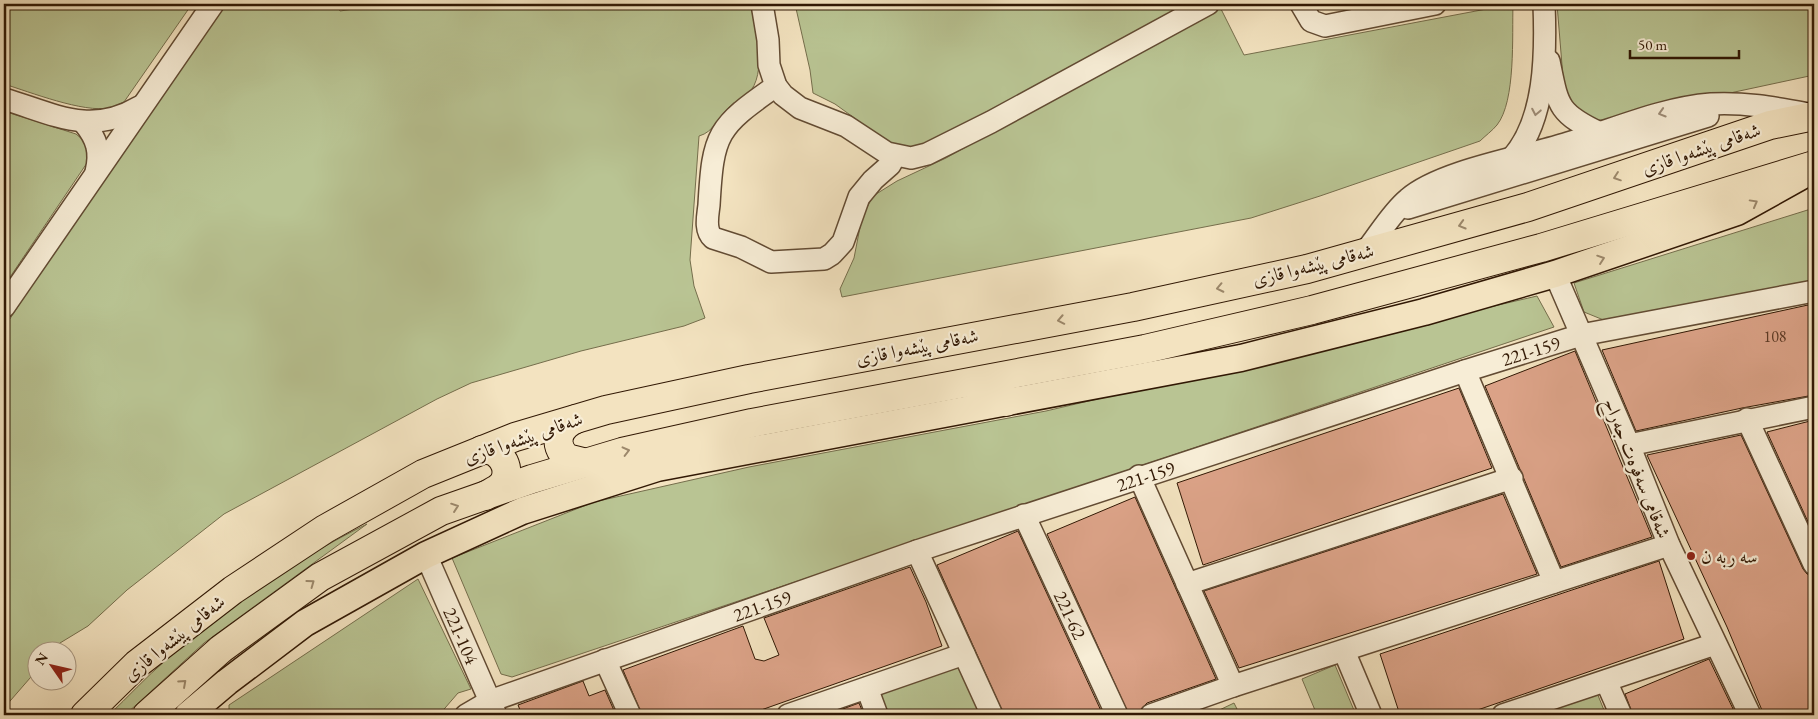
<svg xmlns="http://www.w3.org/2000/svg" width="1818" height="719" viewBox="0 0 1818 719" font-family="'EB Garamond',Amiri,serif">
<rect width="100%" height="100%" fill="#f3e3c0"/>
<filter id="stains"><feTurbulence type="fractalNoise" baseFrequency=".004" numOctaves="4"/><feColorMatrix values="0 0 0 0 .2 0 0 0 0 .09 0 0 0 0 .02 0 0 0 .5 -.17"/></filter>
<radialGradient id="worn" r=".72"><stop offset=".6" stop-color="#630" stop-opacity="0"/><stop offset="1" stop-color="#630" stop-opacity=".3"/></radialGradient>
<g fill="#b9c493" stroke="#756e4c">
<path d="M4,4H192L124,102C119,104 114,107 110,108C83,113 30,92 4,84Z"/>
<path d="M224,4H336L340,11L354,9L357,4H750C756,27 768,74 748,94C743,99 734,101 729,107C718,117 714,132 699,136L690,260L694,286L705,318L684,326L581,351L471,383L437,399L224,514L127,590L88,626L60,643L53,651L38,652L37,670L4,708V328L41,271Z"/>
<path d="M795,4H1186L1105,51L921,148H896L835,104L813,93L810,70Z"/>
<path d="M1513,4C1512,35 1516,101 1497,125C1492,131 1485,136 1480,141L1320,196L1251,218L842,297L840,289L854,258L862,217L873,196L897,181L946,158L1220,7L1244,55Z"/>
<path d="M1557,4H1814V75L1604,120H1592L1565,102Z"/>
<path d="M4,111L76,134L88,144L89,160L4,286Z"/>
<path d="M1814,208V283L1611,323L1584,312L1574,283Z"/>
<path d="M1537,296L1554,327L512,677L501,674L452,558L594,502L749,467L1046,411Z"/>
<path d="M367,524L204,643L125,715H109C128,697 146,677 166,660C223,608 298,558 367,524Z"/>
<path d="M418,579L471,689L458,693L439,715H229V705Z"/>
<path d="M960,661L982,715H884L876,695Z"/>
<path d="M1335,665L1356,715H1317L1302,679Z"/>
<path d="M1595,688L1606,715H1532Z"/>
<path d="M1234,703L1240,715H1209Z"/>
</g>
<g fill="#dba287" stroke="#311804">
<path d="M1808,305L1814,318V395L1742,408L1636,431L1602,350Z"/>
<path d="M1575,351L1652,537L1561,567L1485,386Z"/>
<path d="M1459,388L1492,468L1203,565L1177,483Z"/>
<path d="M1814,420V535L1767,432Z"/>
<path d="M1741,435L1803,569L1807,574L1814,576V715H1764L1727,627L1647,455Z"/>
<path d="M1503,494L1537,574L1239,668L1204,591Z"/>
<path d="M1135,497L1216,679L1147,703L1139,711L1129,715L1047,534Z"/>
<path d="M1018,531L1103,715H1004L937,565Z"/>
<path d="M1659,561L1684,639L1463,715H1400L1380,654Z"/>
<path d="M910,567L926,602L942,646L747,715H642L623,670L743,626L755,659L764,661L779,655L764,618Z"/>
<path d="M1709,659L1736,715H1633L1625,694Z"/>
<path d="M583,681L589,696L605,690L616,715H522L518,705Z"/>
<path d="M859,703L864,715H829V714Z"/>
</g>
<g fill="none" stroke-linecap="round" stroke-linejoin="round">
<g stroke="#624b33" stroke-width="24">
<g id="minor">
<path d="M762,4L768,40L769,65L776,86L783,95L800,108L846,126L887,153L911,158L927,154L991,122L1208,4"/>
<path d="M1301,4L1311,21L1325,26L1435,4"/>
<path d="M1549,61C1558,105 1557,113 1600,133"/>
<path d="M776,86C717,127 713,133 709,205C708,215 704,230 713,238L741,247L771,262L824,259L832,254L843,242L859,197L873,180L890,165L895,156"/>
<path d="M4,99C54,114 90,136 139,107"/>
<path d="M84,123C97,139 101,152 96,172"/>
<path d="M1511,159C1546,121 1546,53 1544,4"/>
<path d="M1408,208L1708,116"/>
<path d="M1365,252C1379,235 1391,213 1408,199C1440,171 1523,157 1565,144C1613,130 1661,108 1711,104C1745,102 1776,108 1809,114"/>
<path d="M1555,274L1629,445L1669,545L1750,715"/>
<path d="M4,307L213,4"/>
<path d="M1465,371L1554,582"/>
<path d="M1747,419L1814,564"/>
<path d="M1629,445L1814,407"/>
<path d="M1139,476L1233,686"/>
<path id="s1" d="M1024,515L1117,715"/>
<path d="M917,551L992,715"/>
<path id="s2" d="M426,555L496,715"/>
<path d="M1187,584L1512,478"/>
<path d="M1344,651L1371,715"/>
<path d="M605,660L630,715"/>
<path d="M1606,681L1621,715"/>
<path d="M867,688L877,715"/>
<path id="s3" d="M466,715L490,701L917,551L1465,371L1581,335L1814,291"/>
<path d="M788,715L964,654"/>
<path d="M1151,715L1233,686L1669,545"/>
<path d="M1503,715L1715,644"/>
</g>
</g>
<g stroke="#311804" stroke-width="29">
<path id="major" d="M188,715L227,682L305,623L426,555L522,511L657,468L1241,358L1424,312L1555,274L1737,212L1807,173"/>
</g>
<g stroke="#311804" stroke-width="30">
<g id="highway">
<path d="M969,383L997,390L1006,402"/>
<path d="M576,419C558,427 552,444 567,458L587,463"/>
<path d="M482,450C499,447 512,467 504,482C500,489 491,492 485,496"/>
<path d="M85,715L137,664L233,590L325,529L423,474L515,437L606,410L749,379L1133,307L1307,269L1528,207L1770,125L1814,116"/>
<path d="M147,715L221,649L320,577L441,511L532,479L622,452L752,423L1145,349L1312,310L1541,248L1814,165"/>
</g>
</g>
<use href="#minor" stroke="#f7edd6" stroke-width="21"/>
<use href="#major" stroke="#f3e3c0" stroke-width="26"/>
<use href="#highway" stroke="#f3e3c0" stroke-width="28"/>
</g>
<defs><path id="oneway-chevron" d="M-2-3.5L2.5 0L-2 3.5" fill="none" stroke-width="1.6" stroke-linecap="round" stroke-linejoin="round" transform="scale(1.25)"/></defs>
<g stroke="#9e8d78">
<use href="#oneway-chevron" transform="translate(1536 112) rotate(101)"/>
<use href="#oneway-chevron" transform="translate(1662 113) rotate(163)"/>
</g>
<g stroke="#9c886b">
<use href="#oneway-chevron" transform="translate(1617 177) rotate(161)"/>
<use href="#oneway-chevron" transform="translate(1754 203) rotate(-29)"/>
<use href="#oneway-chevron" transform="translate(1462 225) rotate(164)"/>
<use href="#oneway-chevron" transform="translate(1601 259) rotate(-19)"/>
<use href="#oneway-chevron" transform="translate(1220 288) rotate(168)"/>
<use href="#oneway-chevron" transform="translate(1061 320) rotate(169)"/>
<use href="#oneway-chevron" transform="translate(626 451) rotate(-14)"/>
<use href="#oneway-chevron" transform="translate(455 507) rotate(-19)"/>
<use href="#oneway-chevron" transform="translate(311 583) rotate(-36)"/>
<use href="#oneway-chevron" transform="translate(183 683) rotate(-42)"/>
</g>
<circle fill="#8f2418" stroke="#f7edd6" stroke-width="2" cx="1691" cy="556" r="5"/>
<g text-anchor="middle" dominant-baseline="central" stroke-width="4.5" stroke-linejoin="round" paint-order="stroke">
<g font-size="16" fill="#5c3a25">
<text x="1775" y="336">108</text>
</g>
<g font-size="19" fill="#311804" stroke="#f7edd6">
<text transform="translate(1701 149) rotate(-19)">شەقامی پێشەوا قازی</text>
<text transform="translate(1313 265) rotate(-14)">شەقامی پێشەوا قازی</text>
<text transform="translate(917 347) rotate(-11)">شەقامی پێشەوا قازی</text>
<text stroke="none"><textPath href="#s3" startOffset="1126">221-159</textPath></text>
<text transform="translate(523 438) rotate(-19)">شەقامی پێشەوا قازی</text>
<text transform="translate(1637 468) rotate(68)">شەقامی سەفوەت جەراح</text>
<text stroke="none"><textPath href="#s3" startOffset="721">221-159</textPath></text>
<text stroke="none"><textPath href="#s3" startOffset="316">221-159</textPath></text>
<text stroke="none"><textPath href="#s1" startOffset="110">221-62</textPath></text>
<text stroke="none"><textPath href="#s2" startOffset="88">221-104</textPath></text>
<text transform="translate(174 638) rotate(-39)">شەقامی پێشەوا قازی</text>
</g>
<g font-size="19" fill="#311804" stroke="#f7edd6" text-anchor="start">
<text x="1701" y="556">سه ربه ن</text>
</g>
</g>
<rect width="1818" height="719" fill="none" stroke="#f3e3c0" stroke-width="20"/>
<rect x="5" y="5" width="1808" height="709" fill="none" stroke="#311804" stroke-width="2.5"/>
<rect x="10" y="10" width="1798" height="699" fill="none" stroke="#311804"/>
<g transform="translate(52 666) rotate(304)"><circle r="24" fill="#f7edd6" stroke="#a89882"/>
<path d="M0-4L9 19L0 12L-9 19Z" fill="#8f2418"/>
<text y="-8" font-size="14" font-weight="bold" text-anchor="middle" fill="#311804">N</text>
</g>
<path d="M1630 50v8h109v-8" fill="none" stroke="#311804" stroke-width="2.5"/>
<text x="1638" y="50" font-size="15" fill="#311804" stroke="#f7edd6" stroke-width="4" paint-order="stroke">50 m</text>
<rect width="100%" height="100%" filter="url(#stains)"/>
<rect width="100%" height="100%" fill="url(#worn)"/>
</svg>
